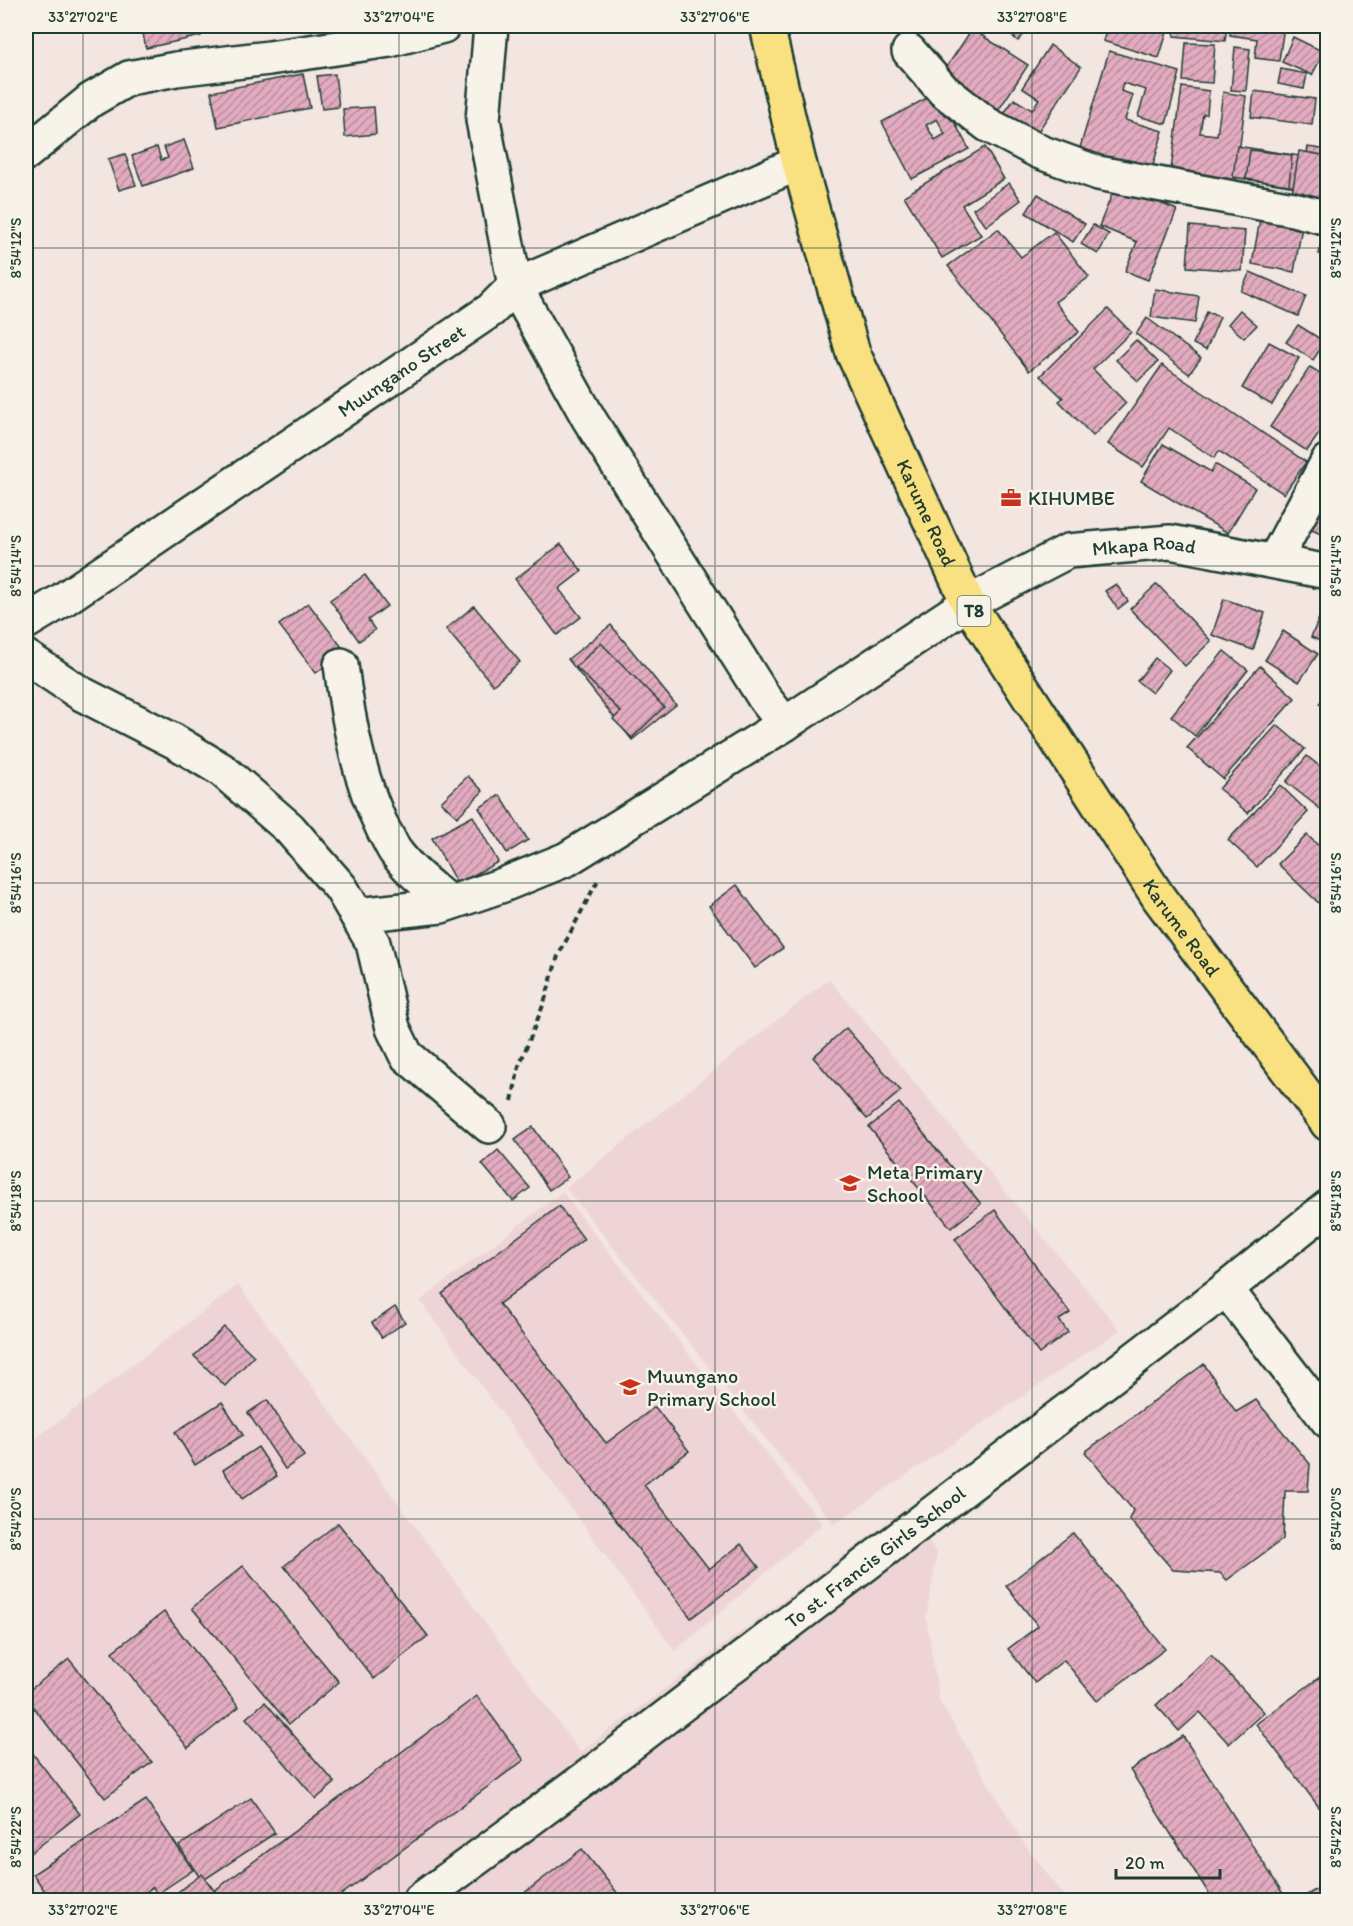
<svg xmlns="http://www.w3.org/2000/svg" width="1353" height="1926" viewBox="0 0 1353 1926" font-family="Itim,sans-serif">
<defs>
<pattern id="building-hatch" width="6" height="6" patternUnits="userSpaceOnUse" patternTransform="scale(1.5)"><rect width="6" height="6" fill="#e2abc0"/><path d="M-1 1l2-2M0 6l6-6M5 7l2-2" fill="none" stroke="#b78c9d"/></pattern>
</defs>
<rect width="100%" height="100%" fill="#f3e5e0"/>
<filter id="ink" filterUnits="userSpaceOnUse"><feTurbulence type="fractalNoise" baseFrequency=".0167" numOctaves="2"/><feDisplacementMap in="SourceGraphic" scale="12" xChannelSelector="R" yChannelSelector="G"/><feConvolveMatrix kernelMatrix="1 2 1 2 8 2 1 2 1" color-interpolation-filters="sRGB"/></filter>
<g filter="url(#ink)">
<g fill="#eed4d6">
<path d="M829,979L1120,1330L834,1524L566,1188Z"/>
<path d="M562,1192L822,1524L675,1651L420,1301Z"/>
<path d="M238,1285L580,1752L908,1507L937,1554L926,1617L939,1700L1023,1842L1067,1900H26V1446Z"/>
</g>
<g fill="url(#building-hatch)" stroke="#1f3d34" stroke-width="1.5" fill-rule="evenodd">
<path d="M141,26H198L201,36L146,48Z"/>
<path d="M1000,26H1031L1018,41Z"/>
<path d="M1108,26H1169L1159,58L1103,41Z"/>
<path d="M1175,26H1227L1225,41L1174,36Z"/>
<path d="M1231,26H1284L1279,61L1255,58L1257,39L1230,35Z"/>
<path d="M972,29L1028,65L994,117L938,80Z"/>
<path d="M1293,37L1324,52L1312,75L1282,62Z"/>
<path d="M1186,43L1215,44L1212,83L1183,81Z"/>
<path d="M1050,45L1081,67L1033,139L1001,118L1014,99L1032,110L1039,99L1022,88Z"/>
<path d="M1235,47L1250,49L1246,91L1231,90Z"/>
<path d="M1109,51L1180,72L1166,124L1138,116L1146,90L1123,83L1121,91L1133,95L1125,120L1163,131L1151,172L1079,151Z"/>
<path d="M1281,69L1307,74L1304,89L1278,84Z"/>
<path d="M303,74L310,108L218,127L211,92Z"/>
<path d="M335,74L339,107L322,109L317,76Z"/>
<path d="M1182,87L1209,91L1207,114H1203L1200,133L1217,135L1223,92L1246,96L1235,186L1170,177Z"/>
<path d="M1254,91L1315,99L1312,125L1251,117Z"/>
<path d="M938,92L969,149L912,179L882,122ZM937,119L945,134L935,140L926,125Z"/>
<path d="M374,107L376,134L345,137L343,109Z"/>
<path d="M184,140L194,168L143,186L132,156L157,147L161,160L168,158L164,147Z"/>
<path d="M1237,146L1306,157L1308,147L1328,150V192L1233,177Z"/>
<path d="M985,147L1004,179L962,205L981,235L942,258L904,196Z"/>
<path d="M1250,150L1292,155L1289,185L1246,179Z"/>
<path d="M1299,151L1328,156V200L1292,194Z"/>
<path d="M125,154L136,185L119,190L108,159Z"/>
<path d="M1009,183L1021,200L986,226L973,209Z"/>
<path d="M1116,185L1177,210L1148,280L1125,271L1137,242L1099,226Z"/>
<path d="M1038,194L1085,224L1073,242L1026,213Z"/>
<path d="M1261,214L1303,221L1294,272L1252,264Z"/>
<path d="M1093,225L1109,234L1098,254L1081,244Z"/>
<path d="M1190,226L1245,231L1242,271L1187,267Z"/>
<path d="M998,229L1021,257L1054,232L1089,277L1055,302L1079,332L1029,371L948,266Z"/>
<path d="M1324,234L1328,235V256L1319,254Z"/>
<path d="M1250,272L1306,296L1298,316L1241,291Z"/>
<path d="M1155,289L1199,296L1195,323L1151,317Z"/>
<path d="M1108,309L1131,332L1093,369L1126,403L1093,436L1059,401L1063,398L1040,376Z"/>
<path d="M1240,310L1257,325L1244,338L1228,324Z"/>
<path d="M1207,312L1220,317L1206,350L1193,344Z"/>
<path d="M1147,318L1201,358L1189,374L1136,334Z"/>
<path d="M1298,325L1325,342L1313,360L1286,342Z"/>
<path d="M1136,340L1158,362L1138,381L1116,360Z"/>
<path d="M1269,342L1299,358L1272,405L1242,388Z"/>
<path d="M1162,365L1306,462L1284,494L1219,451L1214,458L1169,428L1143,467L1108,444Z"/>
<path d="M1310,367L1328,378V421L1307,451L1270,427Z"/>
<path d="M1163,444L1211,472L1215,464L1255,488L1228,533L1141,481Z"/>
<path d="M1328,488V537L1307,528Z"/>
<path d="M561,544L582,571L559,589L581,617L557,635L515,579Z"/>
<path d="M365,575L387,606L368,620L375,630L359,641L330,600Z"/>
<path d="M1116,584L1128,601L1118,609L1105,591Z"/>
<path d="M1157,584L1211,641L1185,666L1130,609Z"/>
<path d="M1224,599L1265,613L1253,650L1212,635Z"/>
<path d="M308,603L345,651L316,673L279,625Z"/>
<path d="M474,606L520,662L493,685L446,629Z"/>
<path d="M1320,616L1328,619L1327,644L1311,637Z"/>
<path d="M611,625L676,705L632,740L568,659Z"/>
<path d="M1283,631L1318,654L1299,682L1265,660Z"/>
<path d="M601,643L664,707L632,738L613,719L621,712L576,667Z"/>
<path d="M1224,651L1248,670L1195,736L1171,716Z"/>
<path d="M1155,658L1170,670L1152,693L1137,681Z"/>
<path d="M1260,666L1295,698L1223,779L1187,748Z"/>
<path d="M1328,690V708L1319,704Z"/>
<path d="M1277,725L1305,749L1248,813L1219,789Z"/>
<path d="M1307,756L1328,773V815L1286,782Z"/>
<path d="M468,776L483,791L457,817L441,802Z"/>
<path d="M1280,785L1308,812L1257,867L1228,840Z"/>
<path d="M500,795L528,840L507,853L479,808Z"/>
<path d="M473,816L498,862L457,884L432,838Z"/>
<path d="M1307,835L1328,854V912L1278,864Z"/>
<path d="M737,885L783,948L755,968L709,906Z"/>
<path d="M846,1028L901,1091L867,1119L813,1057Z"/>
<path d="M899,1103L981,1204L951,1228L869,1127Z"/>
<path d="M533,1127L568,1177L549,1190L515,1140Z"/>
<path d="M498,1150L530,1188L513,1201L482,1164Z"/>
<path d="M559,1206L584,1239L499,1304L606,1443L655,1407L689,1451L644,1485L709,1569L741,1544L759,1567L691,1618L442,1294Z"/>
<path d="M995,1210L1070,1313L1059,1320L1068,1332L1039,1354L955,1239Z"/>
<path d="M395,1307L405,1322L382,1338L372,1323Z"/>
<path d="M224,1327L254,1356L225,1386L194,1356Z"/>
<path d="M1204,1364L1236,1412L1256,1400L1310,1464L1308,1491H1285L1283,1539L1227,1580L1220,1573L1173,1570L1129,1519L1133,1510L1085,1452Z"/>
<path d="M267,1400L304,1456L285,1469L248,1413Z"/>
<path d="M222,1402L243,1435L195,1465L175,1432Z"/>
<path d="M258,1447L277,1476L242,1499L223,1470Z"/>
<path d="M338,1523L428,1636L374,1679L284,1566Z"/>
<path d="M1073,1533L1165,1649L1097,1701L1064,1660L1035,1683L1008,1649L1038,1626L1006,1586Z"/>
<path d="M243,1566L339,1682L289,1724L192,1608Z"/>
<path d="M164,1612L239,1707L188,1748L112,1652Z"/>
<path d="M1211,1655L1264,1712L1229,1744L1200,1712L1179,1731L1156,1705Z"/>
<path d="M69,1659L152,1762L105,1798L26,1698V1693Z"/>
<path d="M1328,1671V1819L1256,1724Z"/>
<path d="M477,1696L524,1760L334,1900H221L214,1891Z"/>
<path d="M265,1702L335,1783L316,1799L246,1718Z"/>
<path d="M1183,1736L1287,1900H1213L1130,1770Z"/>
<path d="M26,1745L80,1814L28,1855L26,1852Z"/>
<path d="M251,1798L275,1833L202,1881L179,1846Z"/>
<path d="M146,1800L193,1870L157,1894L153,1887L140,1896L143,1900H51L33,1874Z"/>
<path d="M582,1849L623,1900H515Z"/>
<path d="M202,1874L221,1900H167Z"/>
<path d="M1328,1882V1900H1311L1307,1895Z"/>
</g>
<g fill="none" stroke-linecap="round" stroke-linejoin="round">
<g stroke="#1f3d34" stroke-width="38">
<g id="minor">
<path d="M491,26L483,120L515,286L589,419L765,699L785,724"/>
<path d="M909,51L943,90L988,125L1040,152L1098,173L1293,209L1328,218"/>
<path d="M26,153L91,100L129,78L176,69L269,58L390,40L443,26"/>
<path d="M1275,560L1328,461"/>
<path id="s1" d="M26,622L61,601L491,310L515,286L799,163"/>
<path d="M26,657L80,693L174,741L222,770L289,828L341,888L373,943L393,1028L406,1055L489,1126"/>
<path d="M341,665C348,721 359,780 384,831C388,837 391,845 395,851C409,871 431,887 449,903"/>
<path id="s2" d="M357,915L441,906L503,885L567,859L785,724L968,603L1068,551L1170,542L1328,572"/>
<path d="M1226,1289L1328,1421"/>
<path id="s3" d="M420,1900L586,1778L1226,1289L1328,1207"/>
</g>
</g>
<g stroke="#1f3d34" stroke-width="38">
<g id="highway">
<path id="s4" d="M767,26L799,163L853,353L968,603L1159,898L1328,1124"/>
</g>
</g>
<path stroke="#1f3d34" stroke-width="4" stroke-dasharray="6 4.5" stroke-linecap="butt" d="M512,1101L519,1066L544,1003L558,956L598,880"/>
<use href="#minor" stroke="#f7f3e8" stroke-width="33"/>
<use href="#highway" stroke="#f9e181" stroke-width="33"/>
</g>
</g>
<path fill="none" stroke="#1f3d34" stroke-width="1.5" stroke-opacity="0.45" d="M83,26V1900M399,26V1900M715,26V1900M1032,26V1900M26,248H1328M26,566H1328M26,883H1328M26,1201H1328M26,1519H1328M26,1837H1328"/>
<defs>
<g id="office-bare" transform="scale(1.62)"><path d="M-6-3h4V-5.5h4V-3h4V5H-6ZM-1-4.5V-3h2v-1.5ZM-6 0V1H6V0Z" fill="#c8321e" stroke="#f7f3e8" stroke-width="2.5" paint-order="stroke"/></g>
<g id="school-bare" transform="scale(1.62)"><path d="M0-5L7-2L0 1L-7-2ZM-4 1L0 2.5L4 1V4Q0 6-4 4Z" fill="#c8321e" stroke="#f7f3e8" stroke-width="2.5" paint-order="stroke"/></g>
</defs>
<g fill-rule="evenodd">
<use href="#office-bare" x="1011" y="498"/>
<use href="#school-bare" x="850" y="1183"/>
<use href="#school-bare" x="630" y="1387"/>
</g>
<g text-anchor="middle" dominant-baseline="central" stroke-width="5" stroke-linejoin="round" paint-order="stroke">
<rect fill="#f7f3e8" stroke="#60746a" stroke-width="1.5" x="957.5" y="596" width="33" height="30" rx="4.5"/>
<g font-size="18" font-weight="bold" fill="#1f3d34">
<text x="974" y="611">T8</text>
</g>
<g font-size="20" fill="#1f3d34" stroke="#f7f3e8">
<text stroke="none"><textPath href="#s1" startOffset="452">Muungano Street</textPath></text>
<text stroke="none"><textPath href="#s4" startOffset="514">Karume Road</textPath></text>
<text stroke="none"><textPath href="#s2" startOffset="884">Mkapa Road</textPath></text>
<text stroke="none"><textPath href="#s4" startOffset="1002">Karume Road</textPath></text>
<text stroke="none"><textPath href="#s3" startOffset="570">To st. Francis Girls School</textPath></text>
</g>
<g font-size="20" fill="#1f3d34" stroke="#f7f3e8" text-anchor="start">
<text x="1028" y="498">KIHUMBE</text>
<text x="867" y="1172">Meta Primary<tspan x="867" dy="23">School</tspan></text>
<text x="647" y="1376">Muungano<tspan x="647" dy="23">Primary School</tspan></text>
</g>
</g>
<rect width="1353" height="1926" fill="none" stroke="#f7f3e8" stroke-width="66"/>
<path d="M1116 1869v9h104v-9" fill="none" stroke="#1f3d34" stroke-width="3"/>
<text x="1125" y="1869" font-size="18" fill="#1f3d34" stroke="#f7f3e8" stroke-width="4.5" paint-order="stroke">20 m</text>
<rect x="33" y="33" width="1287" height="1860" fill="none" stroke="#1f3d34" stroke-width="2"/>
<g font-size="15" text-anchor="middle" fill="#1f3d34">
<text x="83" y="22">33°27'02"E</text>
<text x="399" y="22">33°27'04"E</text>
<text x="715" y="22">33°27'06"E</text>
<text x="1032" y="22">33°27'08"E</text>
<text transform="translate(16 248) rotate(-90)" y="5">8°54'12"S</text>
<text transform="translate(1336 248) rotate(-90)" y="5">8°54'12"S</text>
<text transform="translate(16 566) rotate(-90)" y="5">8°54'14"S</text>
<text transform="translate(1336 566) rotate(-90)" y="5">8°54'14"S</text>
<text transform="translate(16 883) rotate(-90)" y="5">8°54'16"S</text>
<text transform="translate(1336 883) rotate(-90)" y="5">8°54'16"S</text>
<text transform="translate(16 1201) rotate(-90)" y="5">8°54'18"S</text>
<text transform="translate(1336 1201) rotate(-90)" y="5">8°54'18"S</text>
<text transform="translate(16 1519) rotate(-90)" y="5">8°54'20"S</text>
<text transform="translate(1336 1519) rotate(-90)" y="5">8°54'20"S</text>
<text transform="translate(16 1837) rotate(-90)" y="5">8°54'22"S</text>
<text transform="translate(1336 1837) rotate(-90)" y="5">8°54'22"S</text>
<text x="83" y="1915">33°27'02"E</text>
<text x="399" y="1915">33°27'04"E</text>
<text x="715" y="1915">33°27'06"E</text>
<text x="1032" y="1915">33°27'08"E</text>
</g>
</svg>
